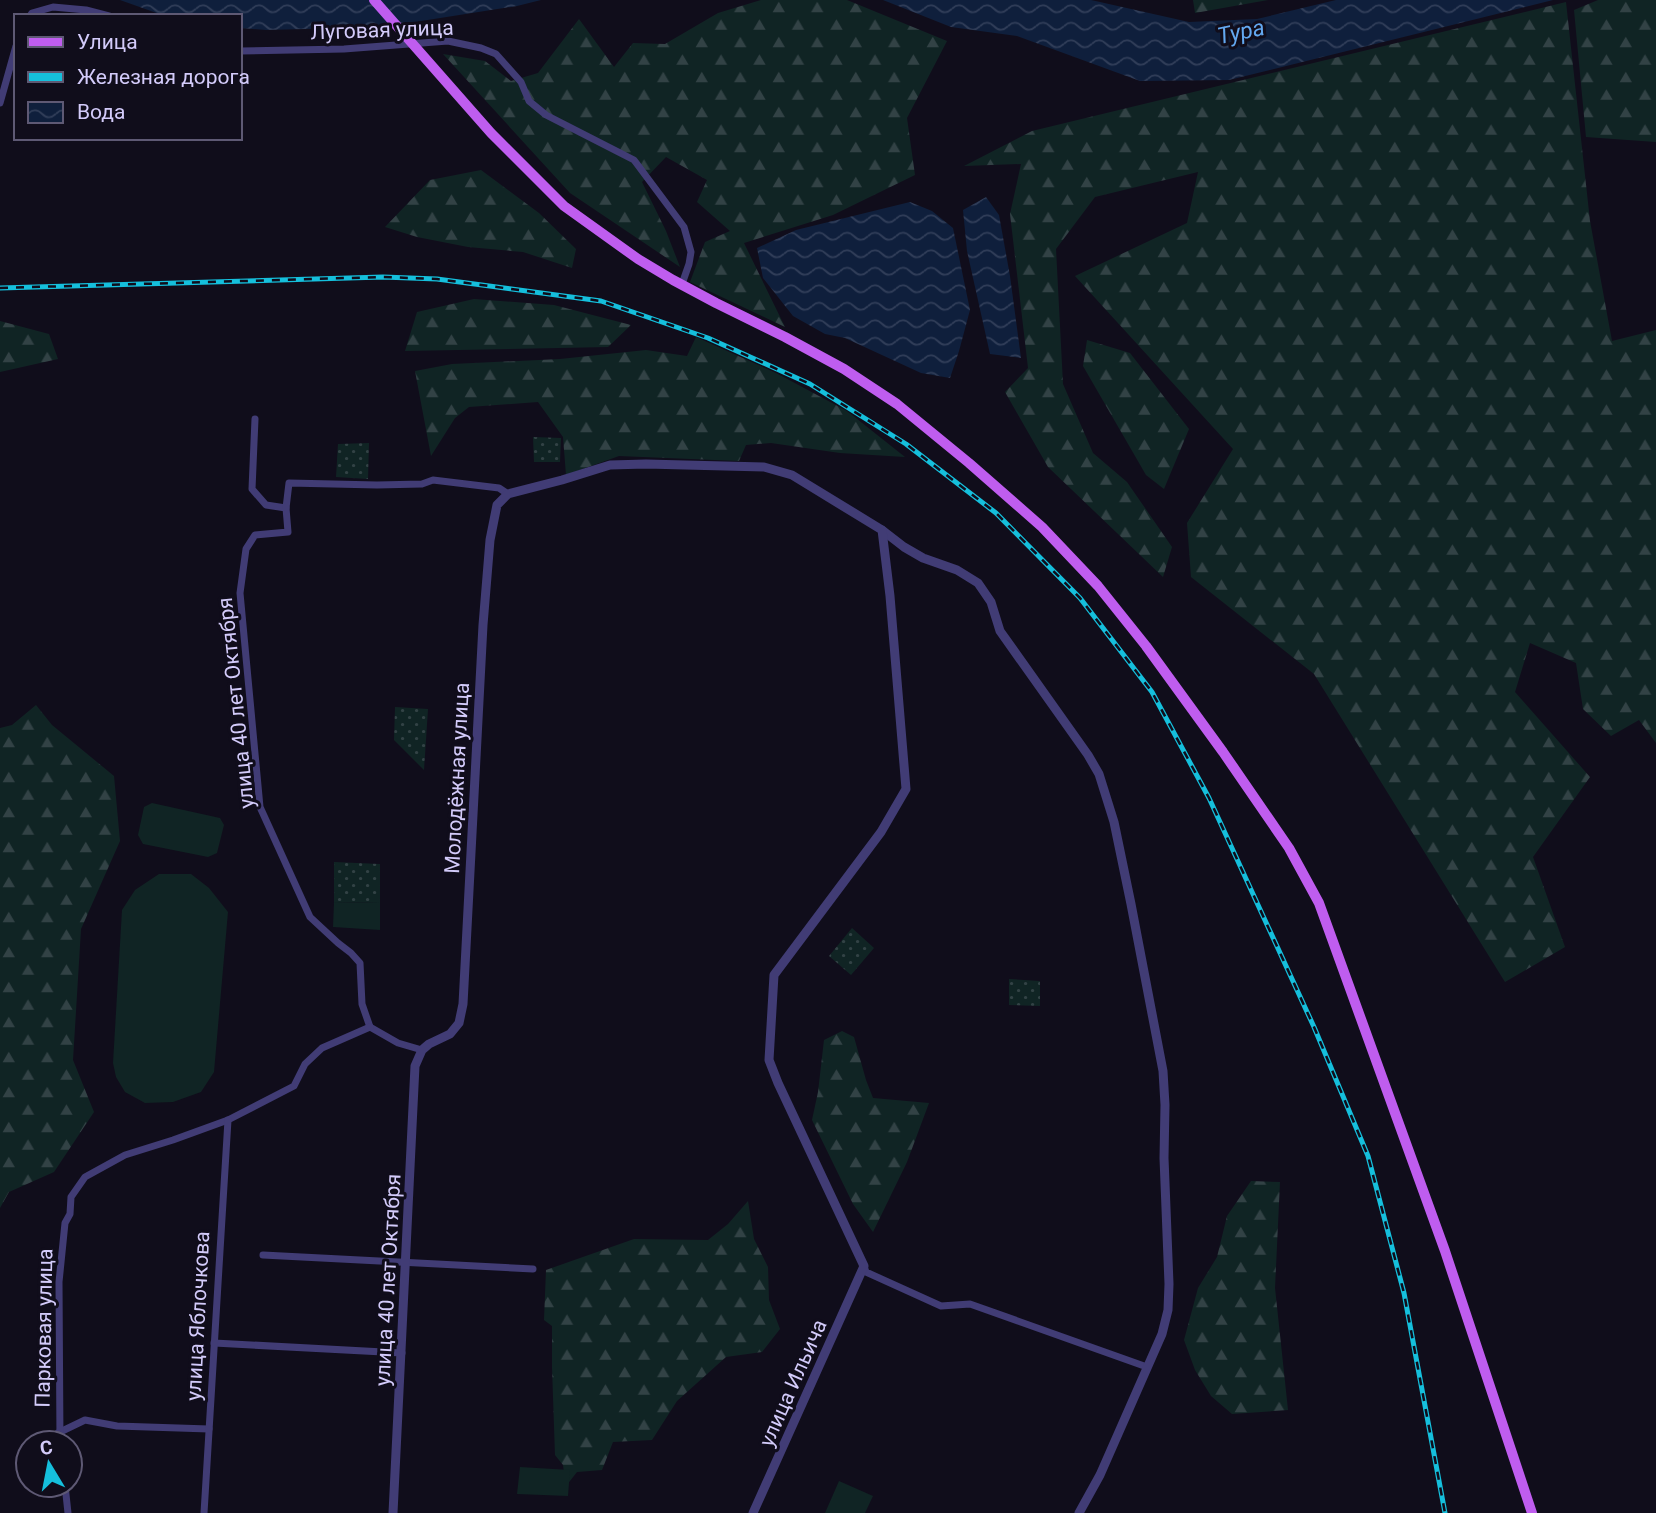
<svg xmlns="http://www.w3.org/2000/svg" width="1656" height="1513" viewBox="0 0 1656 1513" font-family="Roboto,sans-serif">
<defs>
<pattern id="grass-dots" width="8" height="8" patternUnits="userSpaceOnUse" patternTransform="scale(1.75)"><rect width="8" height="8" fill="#102424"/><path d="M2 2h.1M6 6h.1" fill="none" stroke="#324245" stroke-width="1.8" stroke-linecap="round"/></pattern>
<pattern id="forest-firs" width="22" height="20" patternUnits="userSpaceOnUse" patternTransform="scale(1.75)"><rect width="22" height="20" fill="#102424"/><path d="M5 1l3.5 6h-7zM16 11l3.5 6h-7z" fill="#324245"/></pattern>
<pattern id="water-waves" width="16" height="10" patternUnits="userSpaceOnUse" patternTransform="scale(1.75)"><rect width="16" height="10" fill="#0f1f3c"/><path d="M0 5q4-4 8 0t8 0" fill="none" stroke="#313e59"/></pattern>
</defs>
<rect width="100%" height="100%" fill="#100d1b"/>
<g fill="url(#grass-dots)">
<path d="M533,437L561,438L560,462H534Z"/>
<path d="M369,443L368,479L336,477L338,444Z"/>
<path d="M395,707L428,709L424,770L394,740Z"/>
<path d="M334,862L380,864V903L334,902Z"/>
<path d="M852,928L874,948L851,975L829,956Z"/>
<path d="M1009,979L1040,981V1006L1009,1005Z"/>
</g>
<g fill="url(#forest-firs)">
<path d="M761,0H847L947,41L907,118L915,175L833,215L744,243L785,327L690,282L705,242L730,231L697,202L707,180L666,157L642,182L666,231L680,267L570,193L443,54L485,61L511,81L538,73L579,19L614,67L633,43L665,44L718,13Z"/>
<path d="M1193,0H1268L1195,13Z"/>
<path d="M1598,0H1656V142L1586,137L1574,10Z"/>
<path d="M1566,2L1590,221L1612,341L1656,330V743L1639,720L1611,736L1583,709L1576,663L1530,643L1515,692L1590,777L1533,857L1565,947L1505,982L1314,674L1191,577L1187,523L1233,449L1075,276L1187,223L1198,172L1095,197L1056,249L1063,384L1093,453L1127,482L1172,547L1163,577L1048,467L1005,392L1028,368L1010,214L1021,164L964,166L1032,131Z"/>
<path d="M481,170L539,213L576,249L572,268L523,252L468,247L417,237L385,227L430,180Z"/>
<path d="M474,299L554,305L631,325L608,347L405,351L417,312Z"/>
<path d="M0,321L49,334L58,359L0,372Z"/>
<path d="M696,337L776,373L847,411L905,457L840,453L771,443L746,445L739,461L619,456L566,475L563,437L538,402L469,407L455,418L431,456L415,371L452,364L560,359L646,350L687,356Z"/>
<path d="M1087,340L1130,353L1189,429L1164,489L1146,475L1083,366Z"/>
<path d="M36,705L52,725L114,776L120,841L81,929L73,1060L94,1112L54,1172L9,1192L0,1208V728L12,725Z"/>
<path d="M842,1031L854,1037L866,1080L873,1098L929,1103L907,1162L873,1232L853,1204L812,1120L818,1092L824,1040Z"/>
<path d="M1251,1181L1280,1182L1275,1288L1288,1410L1232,1414L1211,1396L1195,1370L1184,1340L1198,1288L1217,1257L1227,1216Z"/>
<path d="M748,1201L754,1239L768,1267L769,1300L780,1329L762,1352L726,1357L677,1401L652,1440L613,1442L602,1470L577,1472L566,1486L563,1465L555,1455L552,1367V1326L544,1320L546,1270L634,1239L708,1240L728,1224Z"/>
</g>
<g fill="#102424">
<path d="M152,803L220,818L224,825L217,853L208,857L143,844L138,835L144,807Z"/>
<path d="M159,874H191L209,888L228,912L214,1072L201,1092L173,1102L145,1103L125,1092L116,1077L113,1063L122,910L135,890Z"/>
<path d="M334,902L380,903V930L333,927Z"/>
<path d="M520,1467L570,1470L568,1496L517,1494Z"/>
<path d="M839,1481L873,1496L865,1513H825Z"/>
</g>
<g fill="url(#water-waves)">
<path d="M120,0H541L517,6L383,27L266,30L240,28V16H165Z"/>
<path d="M883,0H1091L1189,22L1257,19L1336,0H1553L1229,80L1140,81L1017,36L951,27Z"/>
<path d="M986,197L999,215L1010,276L1021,358L990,354L967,251L963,210Z"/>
<path d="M910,202L932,211L953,228L970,310L959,351L950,378L921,373L845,338L825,334L793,316L763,278L757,248L796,230Z"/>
</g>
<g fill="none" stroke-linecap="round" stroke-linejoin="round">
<g stroke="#413c75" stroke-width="7">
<path d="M30,16L32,13L53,7L86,10L109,16"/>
<path d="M240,51L344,49L448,41L481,48L496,54L521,82L529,101L546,115L634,160L684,227L691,252L689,264L682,284"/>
<path d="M0,103L16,46"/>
<path d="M255,419L252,489L266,505L286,508"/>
<path d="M370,1027L362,1004L360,963L351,953L338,943L310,917L260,807L240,593L246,549L255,535L288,532L286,508L289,483L377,485L422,484L433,480L499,488L508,494"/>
<path d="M370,1027L398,1043L422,1050"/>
<path d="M263,1255L533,1269"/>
<path d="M864,1266L866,1272L941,1306L970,1304L1147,1367"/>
<path d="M214,1343L402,1353"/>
<path d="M58,1433L85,1420L117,1426L209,1429"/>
<path d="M60,1443L59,1282L65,1223L70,1214L71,1197L85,1177L125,1155L173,1140L228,1120L294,1086L305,1064L322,1048L370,1027"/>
<path d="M65,1485L68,1513"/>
<path d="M204,1513L228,1120"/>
</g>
<g stroke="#413c75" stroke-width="9">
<path d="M882,530L904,547L923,558L957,570L978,583L991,602L1000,631L1088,755L1099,774L1114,822L1131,904L1163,1071L1165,1105L1164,1158L1169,1284L1168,1310L1162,1334L1100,1475L1079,1513"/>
<path d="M393,1513L415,1066L422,1050L429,1044L450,1034L459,1023L463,1004L483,625L490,540L497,505L508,494L562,480L610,465L646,464L764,467L792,475L882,530L890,596L906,789L881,832L774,975L769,1060L778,1083L864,1266L753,1513"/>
</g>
<path stroke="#bf5def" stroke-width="10" d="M374,0L491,133L564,206L638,259L673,280L716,303L785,337L844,369L897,404L969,463L1042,527L1098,586L1146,646L1223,752L1289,848L1319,903L1445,1251L1532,1513"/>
<g stroke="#15bfdc" stroke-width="5">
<path id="rail" d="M0,288L383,277L437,279L601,301L708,338L810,384L906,444L996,513L1080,598L1152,692L1209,798L1314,1027L1368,1156L1404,1293L1445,1513"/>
</g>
<use href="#rail" stroke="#100d1b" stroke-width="2.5" stroke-dasharray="8" stroke-linecap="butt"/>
</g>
<g text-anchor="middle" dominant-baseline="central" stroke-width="6" stroke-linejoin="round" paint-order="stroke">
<g font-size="21" fill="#d3cbfa" stroke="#100d1b">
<text transform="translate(382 30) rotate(-2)">Луговая улица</text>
<text transform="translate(236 703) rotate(-96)">улица 40 лет Октября</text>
<text transform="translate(457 778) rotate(-87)">Молодёжная улица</text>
<text transform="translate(388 1280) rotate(-87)">улица 40 лет Октября</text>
<text transform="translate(198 1316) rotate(-87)">улица Яблочкова</text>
<text transform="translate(44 1328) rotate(-89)">Парковая улица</text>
<text transform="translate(793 1383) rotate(-66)">улица Ильича</text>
</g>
<g font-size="23" font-style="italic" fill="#63a8f0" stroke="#100d1b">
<text transform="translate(1241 32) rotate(-12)">Тура</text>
</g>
</g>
<rect x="14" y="14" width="228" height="126" fill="#100d1b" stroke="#5e5974" stroke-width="2"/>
<rect x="28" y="37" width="35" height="10" fill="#bf5def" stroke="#5e5974" stroke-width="2"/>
<text x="77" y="49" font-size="21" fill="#d3cbfa">Улица</text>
<rect x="28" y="72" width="35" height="10" fill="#15bfdc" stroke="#5e5974" stroke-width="2"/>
<text x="77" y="84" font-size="21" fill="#d3cbfa">Железная дорога</text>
<rect x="28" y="102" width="35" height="21" fill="url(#water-waves)" stroke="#5e5974" stroke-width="2"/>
<text x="77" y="119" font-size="21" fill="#d3cbfa">Вода</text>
<g transform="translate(49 1464) rotate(350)"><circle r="33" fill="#100d1b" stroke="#5e5974" stroke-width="2"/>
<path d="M0-5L12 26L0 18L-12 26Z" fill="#15bfdc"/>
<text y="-10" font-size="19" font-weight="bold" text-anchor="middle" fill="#d3cbfa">С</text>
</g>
</svg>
